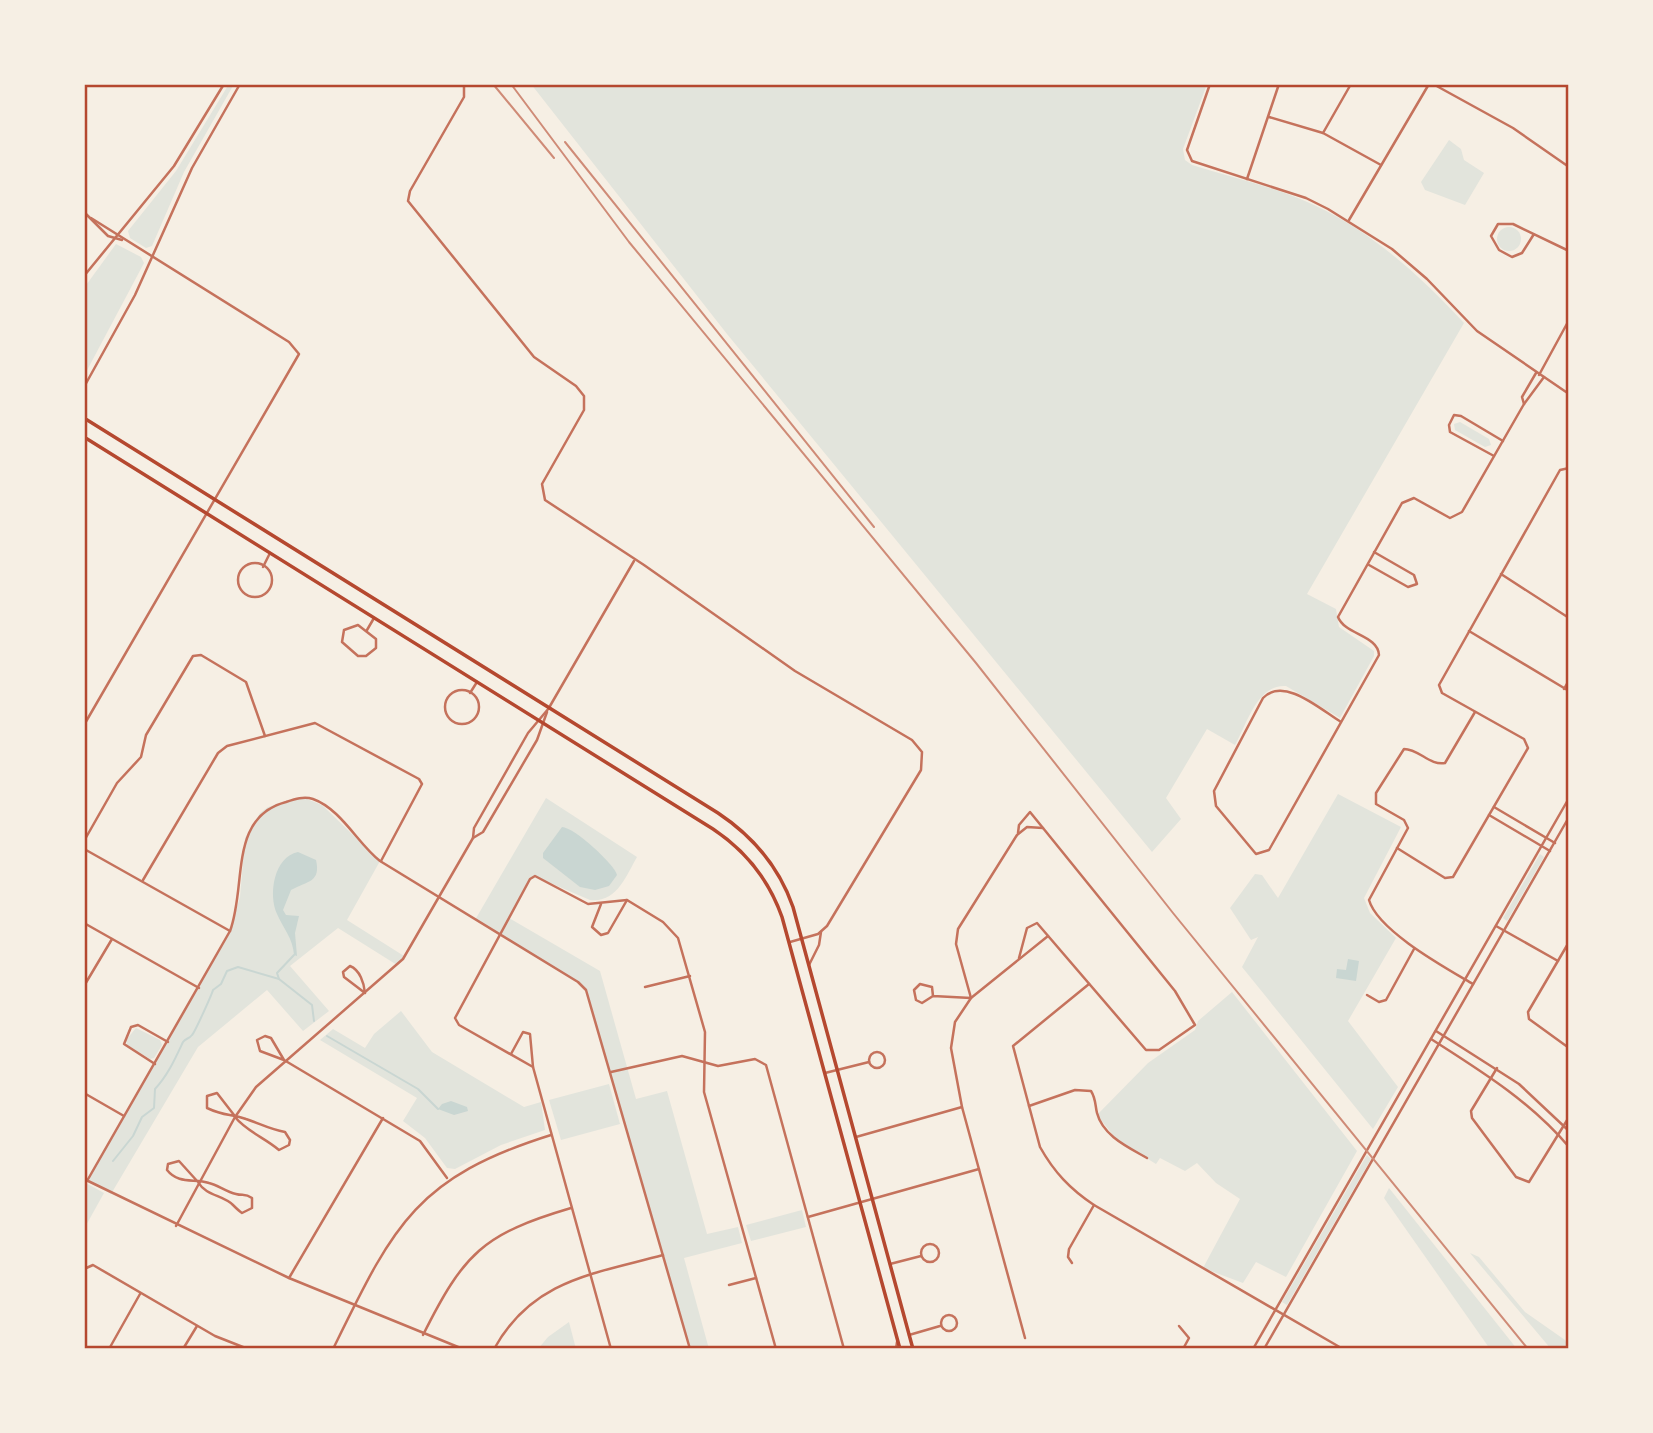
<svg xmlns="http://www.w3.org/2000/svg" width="1653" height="1433" viewBox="0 0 1653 1433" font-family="Lato,sans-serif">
<rect width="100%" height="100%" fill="#f6efe4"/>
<g fill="#e2e4dc">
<path d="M229,84H234L184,172L152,246L146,248L130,238L128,231L176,171Z"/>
<path d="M531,84H1207L1183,149L1185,160L1192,165C1233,178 1276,187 1314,205C1374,233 1420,276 1464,323L1307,594L1336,609L1339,627L1374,651V656L1340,718L1286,686C1257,684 1247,724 1235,745L1207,729L1166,798L1181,819L1152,852L727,334Z"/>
<path d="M1449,140L1461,149L1464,160L1484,173L1465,205L1425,190L1421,182Z"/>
<circle cx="1509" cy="239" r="12"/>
<path d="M116,244L141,257L144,263L84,376V288Z"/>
<path d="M1460,422L1489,439L1491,445L1485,447L1455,430L1454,424Z"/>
<path d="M1338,794L1401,827L1364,898L1370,913L1396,938L1348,1021L1398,1087L1373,1129L1242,967L1258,937L1251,940L1230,908L1255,874L1262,875L1278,898Z"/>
<path d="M302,797L322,805L380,861L347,920L404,956L397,965L338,928L290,966L329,1011L303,1031L267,990L198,1047L111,1194L87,1181L230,931L240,897L245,838L260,813L268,807Z"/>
<path d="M546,798L637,857C626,876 617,903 590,900L534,876L530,879L509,918L600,971L636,1099L667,1091L707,1234L738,1227L742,1243L684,1258L709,1349H690L586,990L578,982L475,920Z"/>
<path d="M1540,854L1544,857L1507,921L1503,918Z"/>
<path d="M1232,992L1357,1151L1286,1277L1256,1262L1243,1283L1203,1268L1240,1199L1216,1183L1197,1163L1185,1171L1160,1158L1156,1164L1117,1140L1097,1115L1148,1063L1195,1030L1198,1021Z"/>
<path d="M401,1011L432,1052L524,1107L541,1102L545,1130L501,1145L455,1169L447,1168L425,1138L403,1121L417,1098L320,1040L333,1029L365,1048L374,1034Z"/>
<path d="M136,1028L160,1040L162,1045L154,1058L150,1059L127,1045L126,1040Z"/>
<path d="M609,1084L620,1124L561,1140L549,1100Z"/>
<path d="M1367,1155L1371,1159L1287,1305L1282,1302Z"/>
<path d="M84,1182L104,1193L84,1229Z"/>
<path d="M1389,1188L1517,1349H1490L1384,1198Z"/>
<path d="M802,1210L806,1227L751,1241L746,1225Z"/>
<path d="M1470,1253L1479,1257L1525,1312L1565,1340L1569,1349H1551Z"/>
<path d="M569,1322L576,1349H538L548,1337Z"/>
</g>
<g fill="#c9d6d2">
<path d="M562,827C574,827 615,865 617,875L609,886L595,890L580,887L543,858V853Z"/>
<path d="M298,852L316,860C321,882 308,881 291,890L283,910L286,915L299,916L295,933L297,956L294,955C293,938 283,928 277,914C268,894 274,857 298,852Z"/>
<path d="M1348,959L1359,961L1356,981L1336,978L1337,969L1346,970Z"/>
<path d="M451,1101L467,1107L468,1111L454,1115L438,1109L442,1104Z"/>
</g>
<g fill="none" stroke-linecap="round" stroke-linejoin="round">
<g stroke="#c9d6d2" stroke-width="2">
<path d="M294,955L277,973L279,979L312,1005L314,1021"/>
<path d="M327,1036L418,1089L438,1109"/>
<path d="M113,1161L133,1136L142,1117L154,1108L155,1089C168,1075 175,1059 183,1042C186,1038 189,1039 192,1035C195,1032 212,994 213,990L221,984L227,971L238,967L279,979"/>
</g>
<g stroke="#c5725c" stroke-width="2.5">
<path d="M464,84V97L410,191L408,201L534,357L576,386L584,396V410L542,484L545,500L644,565L795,671L912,740L922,752L921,770L827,926L818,934L790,942"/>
<path d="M1210,84L1187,150L1192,161L1306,198L1328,209L1392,249L1427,279L1477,331L1569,394"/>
<path d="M1269,117L1323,133L1381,165"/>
<path d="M1323,133L1351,84"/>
<path d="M1247,179L1279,84"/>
<path d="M84,212L108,236L122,240"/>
<path d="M1349,220L1429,84"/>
<path d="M1534,234L1522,253L1512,257L1499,250L1491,236L1498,224H1513L1569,251"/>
<path d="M1539,375L1569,320"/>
<path d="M1524,404L1522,397L1536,373"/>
<path d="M1494,456L1450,432L1449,425L1454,415L1461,416L1503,441"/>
<circle cx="255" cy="580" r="17"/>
<path d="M1369,565L1408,587L1417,584L1414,575L1374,552"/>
<path d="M263,567L270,553"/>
<path d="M1501,574L1569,618"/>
<path d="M358,625L376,639V648L366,656H358L342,642L344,630Z"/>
<path d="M367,630L374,618"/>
<path d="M1469,631L1569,691"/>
<path d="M1564,689L1569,680"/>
<circle cx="462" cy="707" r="17"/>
<path d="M470,693L477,682"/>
<path d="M550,706L634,561"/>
<path d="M1341,722C1321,710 1284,676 1263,698L1214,791L1216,806L1256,854L1269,850L1379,655C1378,635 1345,635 1338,617L1402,503L1414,498L1450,518L1462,512L1524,404L1544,377"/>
<path d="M84,725L299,354L289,342L91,218"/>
<path d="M1494,807L1555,843"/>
<path d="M1489,815L1550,851"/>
<path d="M1018,833L1019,825L1030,812L1043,828"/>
<path d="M473,838L483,832L537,740L547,712"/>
<path d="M1397,848L1445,878L1453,877L1528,748L1524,739L1442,693L1439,685L1560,470L1569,468"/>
<path d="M143,880L218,753L227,746L315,723L419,779L422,784L381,861"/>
<path d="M601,904L592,927L601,935L608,933L627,900"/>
<path d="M84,923L199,988"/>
<path d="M1496,926L1558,961"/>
<path d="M230,931L86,850L84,841L117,783L141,757L146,735L193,656L201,655L246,682L265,736"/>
<path d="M1569,942L1528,1012L1529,1019L1569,1048"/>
<path d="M809,965L819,945L821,932"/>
<path d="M350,966C360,970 364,983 365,993L344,977L343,972Z"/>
<path d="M1089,984L1013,1046L1040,1147C1054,1172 1070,1189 1094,1205L1343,1349"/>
<path d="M1473,984C1446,968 1378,931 1369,900L1408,828L1404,820L1376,804V793L1404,749C1419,749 1430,766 1445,763L1475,712"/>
<path d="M84,986L112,939"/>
<path d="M645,987L690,976"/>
<path d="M1367,995L1379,1002L1386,1000L1414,949"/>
<path d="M933,996L932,987L920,984L914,990L916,1000L922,1003L933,996L971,998L956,944L958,929L1017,835L1027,827L1043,828L1175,991L1195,1025L1159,1050H1146L1037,923L1027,928L1019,958"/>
<path d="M1436,1031L1519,1084L1569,1131"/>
<path d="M1431,1039C1481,1071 1530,1101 1569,1147"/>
<circle cx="877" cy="1060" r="8"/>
<path d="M511,1054L523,1032L530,1034L533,1067"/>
<path d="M284,1060L271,1038L265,1036L257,1040L260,1051L284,1060L420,1141L447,1178"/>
<path d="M155,1064L124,1044L131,1027L138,1025L168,1042"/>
<path d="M1497,1068L1471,1111L1472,1118L1516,1177L1529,1182L1569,1117"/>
<path d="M611,1072L682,1056L718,1066L755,1059L766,1065L844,1349"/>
<path d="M825,1073L869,1062"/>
<path d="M84,1093L124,1116"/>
<path d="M1029,1106L1075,1090L1091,1091C1096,1099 1095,1105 1097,1113C1103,1136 1128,1147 1147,1158"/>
<path d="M234,1115L217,1093L207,1096V1108C226,1117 230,1113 246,1119C261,1124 269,1129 285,1132L290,1140L289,1145L279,1150C265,1138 246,1131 235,1117"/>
<path d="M856,1137L962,1107"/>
<path d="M84,1179L289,1278L463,1349"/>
<path d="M87,1181L230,931C247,886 228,817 286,802C295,799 304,796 313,799C341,809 358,844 380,861L578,982L586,990L690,1349"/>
<path d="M198,1182L179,1161L168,1164L167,1170C179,1185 194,1178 209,1183C218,1185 226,1192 236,1194C243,1196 245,1193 252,1198V1208L242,1213C239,1211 236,1208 233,1205C223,1195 206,1196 198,1182"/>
<path d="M808,1217L979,1169"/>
<path d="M176,1226L235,1117L256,1087L403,959L473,838L474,828L528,733L549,708"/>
<circle cx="930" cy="1253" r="9"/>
<path d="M1072,1263L1068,1257L1069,1249L1094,1205"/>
<path d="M890,1264L921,1256"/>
<path d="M84,1269L93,1265L215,1336L248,1349"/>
<path d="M289,1278L383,1118"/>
<path d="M729,1285L756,1278"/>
<circle cx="949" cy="1323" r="8"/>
<path d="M1179,1326L1189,1338L1183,1349"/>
<path d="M423,1335C464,1253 483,1234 571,1208"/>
<path d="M909,1335L940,1326"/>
<path d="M1025,1338L962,1107L951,1048L955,1022L971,998L1048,936"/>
<path d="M109,1349L140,1294"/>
<path d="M183,1349L197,1326"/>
<path d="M333,1349C393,1227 414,1178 551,1135"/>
<path d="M494,1349C532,1280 593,1274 663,1255"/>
<path d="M611,1349L533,1067L459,1025L455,1018L530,879L535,876L588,904L627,900L663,922L678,938L705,1032L704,1092L776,1349"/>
<path d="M896,1349L897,1342"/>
</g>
<g stroke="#c5725c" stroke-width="2.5">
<path d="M1433,84L1513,128L1569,167"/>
<path d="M84,276L174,166L224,84"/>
<path d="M84,387L135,295L192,168L240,84"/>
<path d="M1253,1349L1569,798"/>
<path d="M1264,1349L1569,817"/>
</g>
<g stroke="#b5482f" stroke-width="3.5">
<path d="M84,418L718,813C754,837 779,867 793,907L913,1349"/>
<path d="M84,437L713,829C746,851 769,880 782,917L900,1349"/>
</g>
<g stroke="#cf8b77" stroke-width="2">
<path d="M493,84L554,158"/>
<path d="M511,84L629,242L976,663L1173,913L1528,1349"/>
<path d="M565,142L874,527"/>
</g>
</g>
<rect width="1653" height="1433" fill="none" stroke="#f6efe4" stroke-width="172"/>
<rect x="86" y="86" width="1481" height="1261" fill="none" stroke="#b5482f" stroke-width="2.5"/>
</svg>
